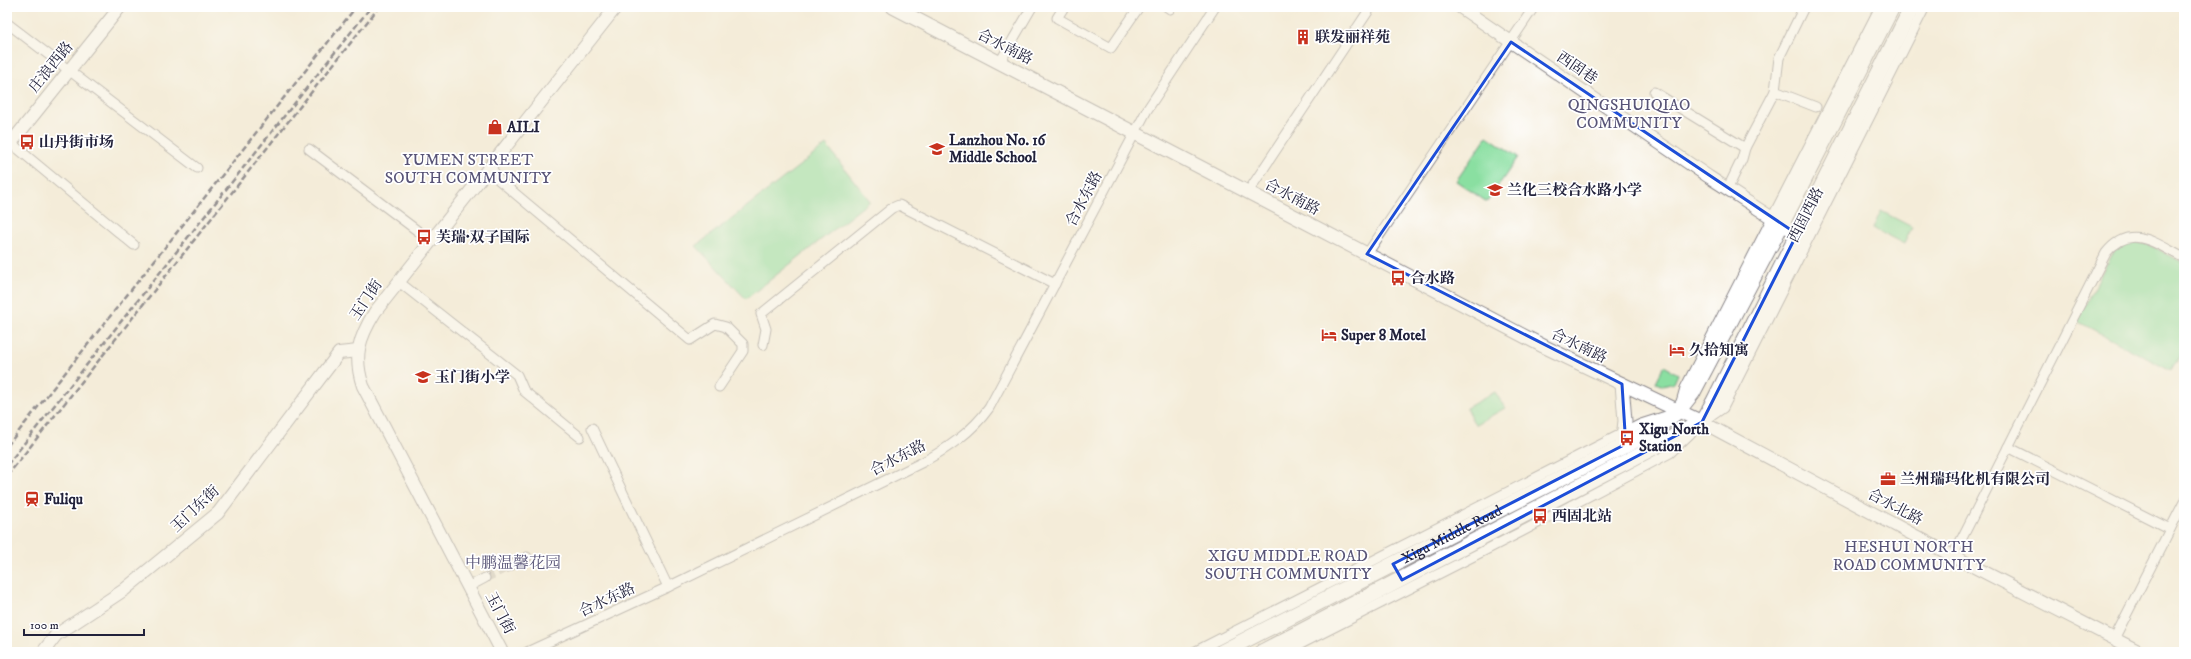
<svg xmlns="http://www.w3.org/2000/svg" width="2191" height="659" viewBox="0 0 2191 659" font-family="'IM FELL DW Pica','Noto Serif SC',serif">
<rect width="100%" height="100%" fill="#fff"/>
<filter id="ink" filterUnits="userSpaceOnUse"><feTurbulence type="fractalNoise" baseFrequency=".025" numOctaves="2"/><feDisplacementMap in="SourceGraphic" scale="8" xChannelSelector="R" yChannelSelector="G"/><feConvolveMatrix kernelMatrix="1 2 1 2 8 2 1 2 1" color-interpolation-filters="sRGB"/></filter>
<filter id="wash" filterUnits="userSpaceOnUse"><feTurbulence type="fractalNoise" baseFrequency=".012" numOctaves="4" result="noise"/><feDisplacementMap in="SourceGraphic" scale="16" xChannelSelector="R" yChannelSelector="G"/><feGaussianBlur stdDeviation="0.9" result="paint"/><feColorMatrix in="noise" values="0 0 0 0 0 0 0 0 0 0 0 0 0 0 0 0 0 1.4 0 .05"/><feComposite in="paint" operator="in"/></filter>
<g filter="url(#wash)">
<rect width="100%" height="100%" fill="#f4ecd9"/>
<g fill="#8adfa1" stroke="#56806e">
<path d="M1487,136L1518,157L1487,202L1456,181Z"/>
<path d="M826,145L870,201L746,299L696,246Z"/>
<path d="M1881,211L1912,227L1904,244L1873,228Z"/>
<path d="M2136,243L2148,244L2184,263V349L2171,371L2077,321L2113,251L2124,245Z"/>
<path d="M1664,366L1678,374L1674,383L1663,386L1656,382Z"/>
<path d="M1495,392L1505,408L1475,425L1466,408Z"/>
</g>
</g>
<g filter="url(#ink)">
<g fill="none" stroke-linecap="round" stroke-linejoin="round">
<path stroke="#cac4b9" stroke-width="9" stroke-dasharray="9 4.5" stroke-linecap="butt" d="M485,578L508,567"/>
<g stroke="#8b878a" stroke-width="11">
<g id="minor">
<path d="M1064,7L1057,18L1111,48L1139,7"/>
<path d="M1167,7L1170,9"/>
<path d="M1804,7L1779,58L1775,91L1816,107"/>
<path d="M7,23L197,168"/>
<path d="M1000,62L1032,7"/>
<path d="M1654,92L1745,148L1775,91"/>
<path d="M11,143L134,245"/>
<path d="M309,149L431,241"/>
<path d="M490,166L499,180L690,340L715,324L726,327L743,344V351L719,387"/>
<path d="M1727,190L1742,159L1745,148"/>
<path d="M1248,192L1371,7"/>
<path d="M1367,254L1534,7"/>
<path d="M399,282L517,375L524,391L580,437"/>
<path d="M763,345L766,329L761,314L892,208L899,205L1055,284"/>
<path d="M1681,402L1685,388L1880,7"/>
<path d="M1707,419L1723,408L1925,7"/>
<path d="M592,428L668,587"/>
<path d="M2008,447L2170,529"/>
<path d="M1953,556L2106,253C2131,222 2156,244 2184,258"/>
<path d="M508,567L527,557"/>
<path d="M468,587L485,578"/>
<path d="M2114,639L2184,502"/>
<path d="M527,652L668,587L923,462C948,448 972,432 989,408L1147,110L1215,7"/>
<path d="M1194,652L1641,424L1666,416"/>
<path d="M1285,652L1521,532L1670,453L1691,433"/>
</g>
</g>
<g stroke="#8b878a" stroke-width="14">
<g id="tertiary">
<path d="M1460,7L1709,177L1797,234"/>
<path d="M7,148L120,7"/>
<path d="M1702,422L1953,556L2140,652"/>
<path d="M43,652L56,635L124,590L218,513L339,353L358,351"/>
<path d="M502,652L363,386C353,356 359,338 375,312L616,7"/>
</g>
</g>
<g stroke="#8b878a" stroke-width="15">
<g id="secondary">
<path d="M893,7L1545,347L1702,422"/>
<path d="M1622,446L1625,421L1622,384"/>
</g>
</g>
<g stroke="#8b878a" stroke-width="17">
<g id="primary">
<path id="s1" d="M1222,652L1651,432L1678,411L1693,392L1781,225L1892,7"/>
<path d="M1262,652L1702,422L1713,403L1912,7"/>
</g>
</g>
<use href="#minor" stroke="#fff" stroke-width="9"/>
<use href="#tertiary" stroke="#fff" stroke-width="12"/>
<use href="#secondary" stroke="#fff" stroke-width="13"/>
<use href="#primary" stroke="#fff" stroke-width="15"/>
<g stroke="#22223b" stroke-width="2.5" stroke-dasharray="6 3" stroke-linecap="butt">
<path d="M7,446L356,7"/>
<path d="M7,465L371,7"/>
<path d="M7,476L379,7"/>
</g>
</g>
</g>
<path d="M0 0H2191V659H0ZM1511,42L1797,234L1702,422L1402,580L1393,564L1622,446L1625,432L1622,384L1367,254Z" fill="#f4ecd9" fill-opacity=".55" fill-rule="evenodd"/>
<path fill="none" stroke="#1d4ed8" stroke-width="3" stroke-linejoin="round" d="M1511,42L1797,234L1702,422L1402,580L1393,564L1622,446L1625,432L1622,384L1367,254Z"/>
<defs>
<g id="building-bare" transform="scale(1.2)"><path d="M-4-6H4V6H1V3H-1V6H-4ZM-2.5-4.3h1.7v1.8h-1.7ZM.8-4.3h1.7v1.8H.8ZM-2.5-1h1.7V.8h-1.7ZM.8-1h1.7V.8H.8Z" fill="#c8321e" stroke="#fff" stroke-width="2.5" paint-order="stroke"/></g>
<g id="shop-bare" transform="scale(1.2)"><path d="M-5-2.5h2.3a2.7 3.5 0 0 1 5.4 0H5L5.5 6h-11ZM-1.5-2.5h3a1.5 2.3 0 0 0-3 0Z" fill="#c8321e" stroke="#fff" stroke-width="2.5" paint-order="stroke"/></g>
<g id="bus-bare" transform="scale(1.2)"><path d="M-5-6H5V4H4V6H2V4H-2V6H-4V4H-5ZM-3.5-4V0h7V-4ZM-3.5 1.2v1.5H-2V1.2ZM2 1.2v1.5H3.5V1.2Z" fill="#c8321e" stroke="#fff" stroke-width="2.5" paint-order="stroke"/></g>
<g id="school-bare" transform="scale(1.2)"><path d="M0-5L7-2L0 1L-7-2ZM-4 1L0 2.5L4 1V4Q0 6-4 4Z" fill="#c8321e" stroke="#fff" stroke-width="2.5" paint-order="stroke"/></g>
<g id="hotel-bare" transform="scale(1.2)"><path d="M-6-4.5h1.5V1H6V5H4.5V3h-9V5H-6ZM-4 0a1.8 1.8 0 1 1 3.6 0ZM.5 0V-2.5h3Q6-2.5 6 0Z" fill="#c8321e" stroke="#fff" stroke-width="2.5" paint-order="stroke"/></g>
<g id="office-bare" transform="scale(1.2)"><path d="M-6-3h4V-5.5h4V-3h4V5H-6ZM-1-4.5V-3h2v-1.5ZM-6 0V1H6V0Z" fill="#c8321e" stroke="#fff" stroke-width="2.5" paint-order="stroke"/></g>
<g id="station-bare" transform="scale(1.2)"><path d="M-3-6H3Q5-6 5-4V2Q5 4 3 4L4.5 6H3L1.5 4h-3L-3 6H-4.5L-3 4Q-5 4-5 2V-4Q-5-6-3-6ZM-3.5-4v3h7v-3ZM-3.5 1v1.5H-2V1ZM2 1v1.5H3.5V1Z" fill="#c8321e" stroke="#fff" stroke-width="2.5" paint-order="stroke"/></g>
</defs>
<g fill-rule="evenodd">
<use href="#building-bare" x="1303" y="37"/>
<use href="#shop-bare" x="495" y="127"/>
<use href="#bus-bare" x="27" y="142"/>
<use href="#school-bare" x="937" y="149"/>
<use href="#school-bare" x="1495" y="190"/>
<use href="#bus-bare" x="424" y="237"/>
<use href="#bus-bare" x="1398" y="278"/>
<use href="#hotel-bare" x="1329" y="335"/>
<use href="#hotel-bare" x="1677" y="350"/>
<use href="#school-bare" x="423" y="377"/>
<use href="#bus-bare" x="1627" y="438"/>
<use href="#office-bare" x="1888" y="479"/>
<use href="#station-bare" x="32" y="499"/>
<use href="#bus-bare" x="1540" y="516"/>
</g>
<g text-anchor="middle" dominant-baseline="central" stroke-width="3.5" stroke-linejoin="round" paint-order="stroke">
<g font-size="15" font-weight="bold" fill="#22223b" stroke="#fff" text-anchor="start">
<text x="1315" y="37">联发丽祥苑</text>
<text x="507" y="127">AILI</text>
<text x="949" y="140">Lanzhou No. 16<tspan x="949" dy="17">Middle School</tspan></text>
<text x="39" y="142">山丹街市场</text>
<text x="1507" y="190">兰化三校合水路小学</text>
<text x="436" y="237">芙瑞·双子国际</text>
<text x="1410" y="278">合水路</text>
<text x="1341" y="335">Super 8 Motel</text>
<text x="1689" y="350">久拾知寓</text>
<text x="435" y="377">玉门街小学</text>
<text x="1639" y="429">Xigu North<tspan x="1639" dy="17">Station</tspan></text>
<text x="1900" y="479">兰州瑞玛化机有限公司</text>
<text x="44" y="499">Fuliqu</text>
<text x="1552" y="516">西固北站</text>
</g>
<g font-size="15" fill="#22223b" stroke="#fff">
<text transform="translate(1005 47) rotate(27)">合水南路</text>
<text transform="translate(51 67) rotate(-51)">庄浪西路</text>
<text transform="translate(1577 68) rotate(34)">西固巷</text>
<text transform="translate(1292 197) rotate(28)">合水南路</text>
<text transform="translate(1084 199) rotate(-62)">合水东路</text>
<text transform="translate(1806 215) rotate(-63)">西固西路</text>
<text transform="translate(366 300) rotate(-56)">玉门街</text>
<text transform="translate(1579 346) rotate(26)">合水南路</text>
<text transform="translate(898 458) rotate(-27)">合水东路</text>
<text transform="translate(1895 507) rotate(28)">合水北路</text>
<text transform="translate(195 509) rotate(-43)">玉门东街</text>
<text stroke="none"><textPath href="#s1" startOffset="258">Xigu Middle Road</textPath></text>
<text transform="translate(607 600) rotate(-25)">合水东路</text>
<text transform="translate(500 613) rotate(62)">玉门街</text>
</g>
<g font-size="16" fill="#585477" stroke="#fff">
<text x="1629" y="105">QINGSHUIQIAO<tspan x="1629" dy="18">COMMUNITY</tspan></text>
<text x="468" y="160">YUMEN STREET<tspan x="468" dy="18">SOUTH COMMUNITY</tspan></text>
<text x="1909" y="547">HESHUI NORTH<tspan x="1909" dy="18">ROAD COMMUNITY</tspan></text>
<text x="1288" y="556">XIGU MIDDLE ROAD<tspan x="1288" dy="18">SOUTH COMMUNITY</tspan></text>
<text x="513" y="563">中鹏温馨花园</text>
</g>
</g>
<rect width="2191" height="659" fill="none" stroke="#fff" stroke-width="24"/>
<path d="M24 629v6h120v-6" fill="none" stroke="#22223b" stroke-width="2"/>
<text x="30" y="629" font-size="12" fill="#22223b" stroke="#ffffff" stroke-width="3" paint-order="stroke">100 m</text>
</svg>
